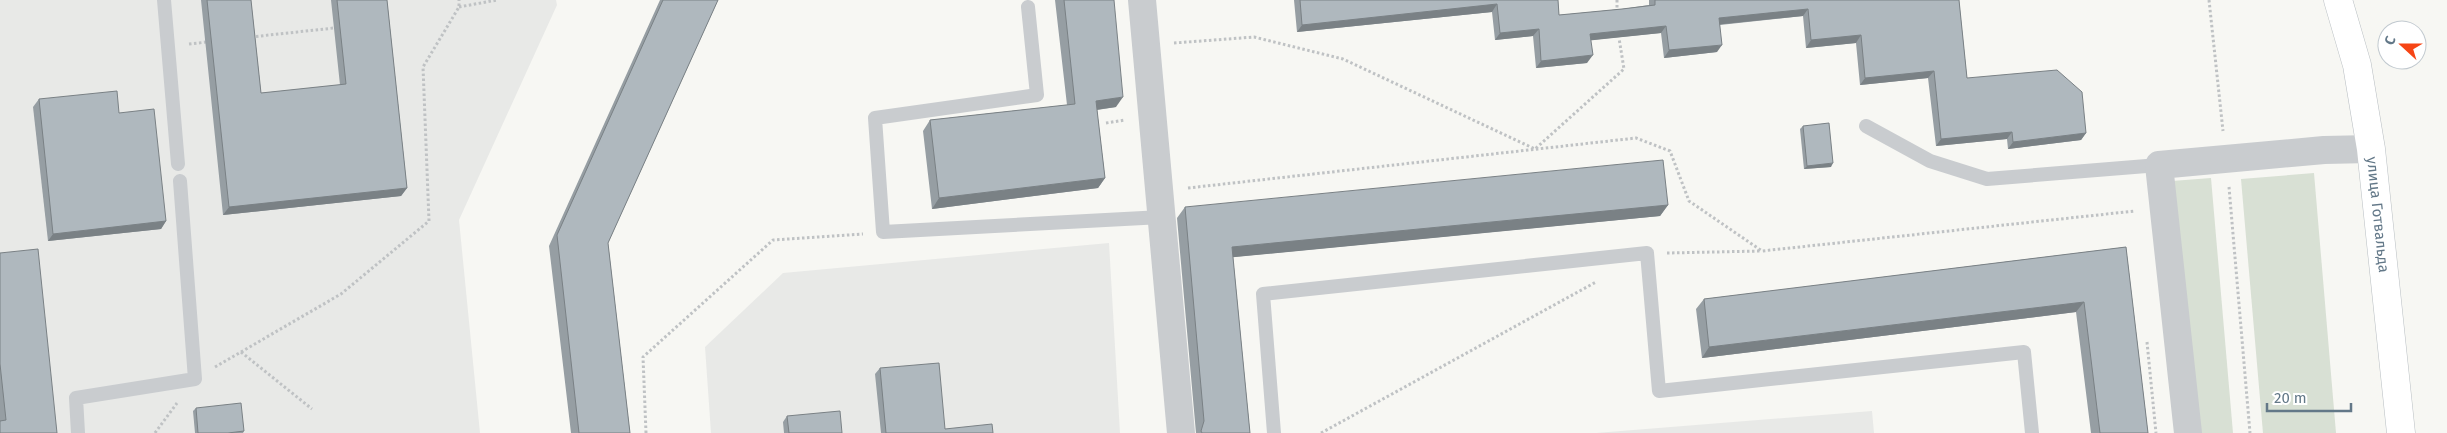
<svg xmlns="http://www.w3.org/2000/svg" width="2447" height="433" viewBox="0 0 2447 433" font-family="'Fira Sans',sans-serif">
<rect width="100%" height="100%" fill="#f7f7f3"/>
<g fill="#e8e9e7">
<path d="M0,0H556L557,5L459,220L480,433H0Z"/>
<path d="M1109,243L1120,433H711L705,347L783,273Z"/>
<path d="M1872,411L1874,433H1596Z"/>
</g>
<g fill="#d8e0d4">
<path d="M2314,173L2336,433H2263L2241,179Z"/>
<path d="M2211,178L2233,433H2196L2172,181Z"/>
</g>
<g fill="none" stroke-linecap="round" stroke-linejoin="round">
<g stroke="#b8bec2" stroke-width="29">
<g id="secondary">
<path id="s1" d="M2338,0L2357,65L2371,149L2401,433"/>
</g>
</g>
<g stroke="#bfc2c4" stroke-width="3" stroke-dasharray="2.5 2.5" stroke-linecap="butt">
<path d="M1617,0V13"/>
<path d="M2209,0L2223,131"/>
<path d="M459,7L497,0"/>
<path d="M251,37L334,28"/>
<path d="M1174,43L1254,37L1343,59L1535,149L1624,69L1619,38"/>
<path d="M189,44L207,42"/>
<path d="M1106,123L1125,120"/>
<path d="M2229,187L2250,433"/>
<path d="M1188,188L1636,138L1670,151L1689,201L1762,251L2135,211"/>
<path d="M1667,253L1761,251"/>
<path d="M2147,342L2156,433"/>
<path d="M241,352L312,409"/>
<path d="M215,367L341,294L429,221L423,67L459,7V0"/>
<path d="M155,433L177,403"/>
<path d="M646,433L643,357L773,240L863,234"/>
<path d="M1321,433L1596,282"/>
</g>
<g stroke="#c9cccf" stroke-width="14">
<path d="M164,0L178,164"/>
<path d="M1028,7L1037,95L875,118L883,232L1162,217"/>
<path d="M1866,126L1930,161L1987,179L2159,165"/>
<path d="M78,433L76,398L195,379L180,181"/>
<path d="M1274,433L1263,294L1647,253L1659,391L2024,352L2032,433"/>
</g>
<g stroke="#c9cccf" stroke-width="28">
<path d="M1142,0L1181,433"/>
<path d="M2188,433L2159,165L2324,150L2371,149"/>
</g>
<use href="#secondary" stroke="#fff" stroke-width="28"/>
</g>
<g fill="#969ea3">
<path d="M201,0H251L261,93L340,85L331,0H387L407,188L401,196L223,215Z"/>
<path d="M660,0H718L608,243L630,433H571L549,246Z"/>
<path d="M1055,0H1114L1116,107L1097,110L1105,178L1098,188L932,209L923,131L930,120L1067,105Z"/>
<path d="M1294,0H1558L1559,15L1622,9L1649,5V0H1959L1967,78L2086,133L2081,140L2008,149L2007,139L1936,146L1928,78L1860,85L1856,43L1806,48L1803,16L1720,25L1717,52L1664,58L1661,33L1591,40L1587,63L1536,68L1533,36L1495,40L1492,12L1297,32Z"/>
<path d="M39,99L119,113L166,221L161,229L48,241L33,107Z"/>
<path d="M1803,126L1831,167L1804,169L1800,129Z"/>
<path d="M1668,205L1660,216L1233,257L1250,433H1196L1177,218L1185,207Z"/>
<path d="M2126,247L2148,433H2091L2076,312L1702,358L1696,309L1704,299Z"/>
<path d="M0,253L57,433H0Z"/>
<path d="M880,368L945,429L993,433H881L875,374Z"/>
<path d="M196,408L244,431L243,433H195L193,411Z"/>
<path d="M787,416L842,433H784L783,422Z"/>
</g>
<g fill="#7a8185">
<path d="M1497,4L1492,12L1297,32L1302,25Z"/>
<path d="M1808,9L1803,16L1714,25L1719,18Z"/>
<path d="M1666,26L1661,33L1585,41L1590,34Z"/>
<path d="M1539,29L1533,36L1495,40L1500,33Z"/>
<path d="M1861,35L1856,43L1806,48L1811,40Z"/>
<path d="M1722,45L1717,52L1664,58L1669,50Z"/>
<path d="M1593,55L1587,63L1536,68L1541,61Z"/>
<path d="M1934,71L1928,78L1860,85L1865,78Z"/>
<path d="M1123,97L1116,107L1088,111L1096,101Z"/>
<path d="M2012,132L2007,139L1936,146L1941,139Z"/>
<path d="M2086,133L2081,140L2008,149L2013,142Z"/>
<path d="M1833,163L1831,167L1804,169L1807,166Z"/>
<path d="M1105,178L1098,188L932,209L939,198Z"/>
<path d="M407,188L401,196L223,215L229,207Z"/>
<path d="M1668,205L1660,216L1225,258L1232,247Z"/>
<path d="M166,221L161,229L48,241L53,234Z"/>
<path d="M2084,302L2076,312L1702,358L1709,347Z"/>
</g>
<g fill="#afb8be" stroke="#7a8185">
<path d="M207,0H251L261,93L346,84L337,0H387L407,188L229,207Z"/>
<path d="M663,0H718L608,243L630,433H579L557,235Z"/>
<path d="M1064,0H1114L1123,97L1096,101L1105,178L939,198L930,120L1075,104Z"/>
<path d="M1300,0H1558L1559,15L1622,9L1655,5V0H1959L1967,78L2057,70L2082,92L2086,133L2013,142L2012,132L1941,139L1934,71L1865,78L1861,35L1811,40L1808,9L1719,18L1722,45L1669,50L1666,26L1590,34L1593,55L1541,61L1539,29L1500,33L1497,4L1302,25Z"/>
<path d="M117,91L119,113L154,109L166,221L53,234L39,99Z"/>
<path d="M1829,123L1833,163L1807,166L1803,126Z"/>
<path d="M1663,160L1668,205L1232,247L1250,433H1202L1201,431L1204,421L1185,207Z"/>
<path d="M2126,247L2148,433H2100L2084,302L1709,347L1704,299Z"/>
<path d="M38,249L57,433H0V421L6,420L0,364V253Z"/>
<path d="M939,363L945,429L992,424L993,433H886L880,368Z"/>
<path d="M241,403L244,431L228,433H198L196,408Z"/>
<path d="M840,411L842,433H789L787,416Z"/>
</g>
<g text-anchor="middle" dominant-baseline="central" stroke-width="5" stroke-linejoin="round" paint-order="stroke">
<g font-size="15" fill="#637888" stroke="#fff">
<text stroke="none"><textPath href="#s1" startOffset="219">улица Готвальда</textPath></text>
</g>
</g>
<g transform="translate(2402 45) rotate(291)"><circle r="24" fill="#ffffff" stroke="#c1c9cf"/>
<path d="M0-4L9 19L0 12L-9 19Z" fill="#f64515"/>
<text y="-8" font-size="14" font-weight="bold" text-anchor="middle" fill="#637888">С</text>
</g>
<path d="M2267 403v8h84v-8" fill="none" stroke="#637888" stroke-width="2.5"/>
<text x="2274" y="403" font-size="15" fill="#637888" stroke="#ffffff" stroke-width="4" paint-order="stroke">20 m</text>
</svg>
